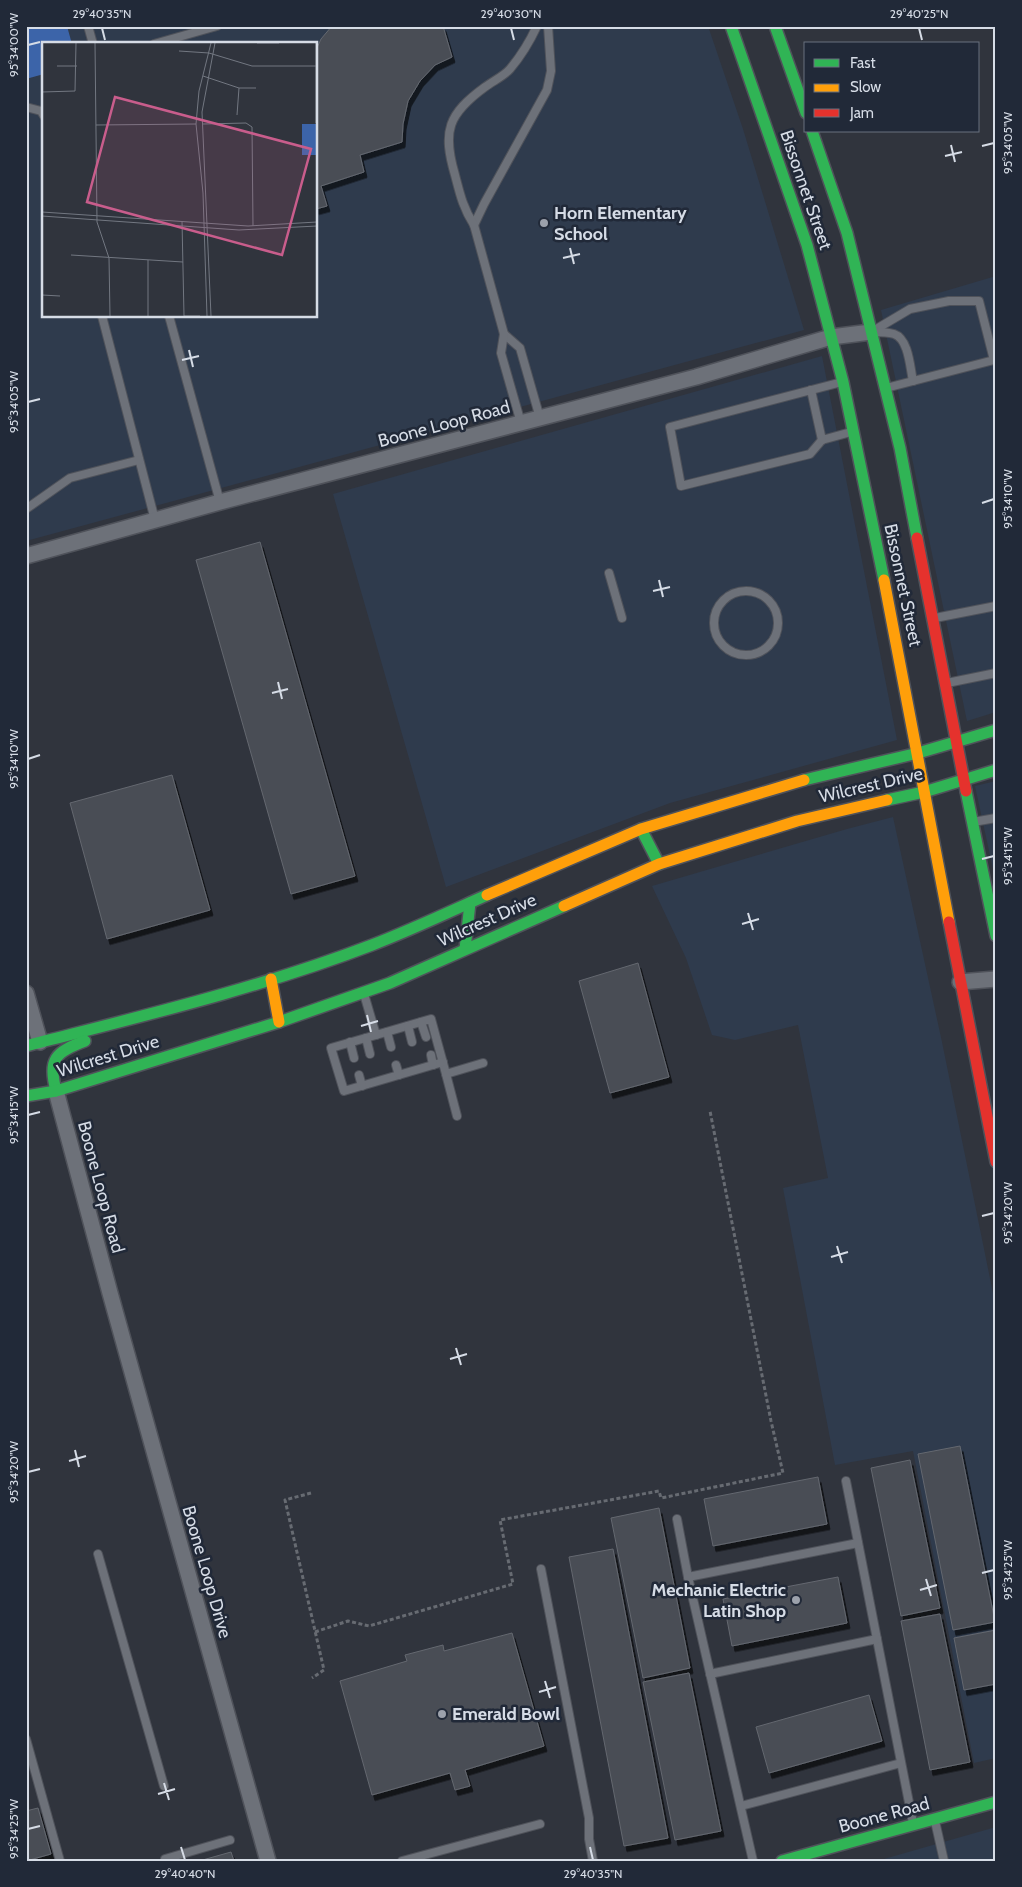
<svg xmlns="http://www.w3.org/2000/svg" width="1022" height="1887" viewBox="0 0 1022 1887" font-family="Cabin,sans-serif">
<defs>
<filter id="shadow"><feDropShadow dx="3" dy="5.5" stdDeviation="0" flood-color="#0009"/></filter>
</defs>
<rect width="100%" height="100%" fill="#30343d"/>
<g fill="#2f3b4d">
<path d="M67,26H708L743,129L804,330L26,541V79L44,74V316H316V44H72Z"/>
<path d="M996,276V712L967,721L881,310Z"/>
<path d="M822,356L897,740L670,803L446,887L333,494Z"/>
<path d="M996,781V883L975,786Z"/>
<path d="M893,817L942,1042L996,1308V1758L974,1763L913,1451L835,1465L783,1188L828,1178L798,1025L735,1040L712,1035L686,958L652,886L847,829Z"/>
<path d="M996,1827V1861H877Z"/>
</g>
<path fill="#3c64a9" d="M26,26H67L72,44H44V74L26,79Z"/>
<g fill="#494d54" stroke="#646870" filter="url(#shadow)">
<path d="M332,26H443L452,57L435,65L420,81L408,101L403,124L402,142L360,155L364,172L321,186L327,206L316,209V50L321,39Z"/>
<path d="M260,542L355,876L291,894L196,560Z"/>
<path d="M172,775L210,910L107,939L70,803Z"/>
<path d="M638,963L669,1077L610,1093L579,981Z"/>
<path d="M960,1446L995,1622L953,1630L918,1454Z"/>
<path d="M910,1460L940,1608L901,1616L871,1468Z"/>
<path d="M818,1477L827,1524L713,1546L704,1499Z"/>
<path d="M659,1508L690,1668L643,1678L611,1518Z"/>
<path d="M613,1549L668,1838L624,1846L569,1557Z"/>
<path d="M838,1577L847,1623L732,1646L723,1599Z"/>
<path d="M940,1614L970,1762L930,1770L901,1621Z"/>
<path d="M996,1630V1684L964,1690L954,1638Z"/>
<path d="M512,1633L544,1746L465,1770L470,1786L455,1790L450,1773L372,1795L340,1681L407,1661L405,1655L443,1645L444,1651Z"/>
<path d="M689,1673L721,1831L675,1840L643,1682Z"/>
<path d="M869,1695L882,1741L769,1773L756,1727Z"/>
<path d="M38,1808L51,1854L26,1861V1811Z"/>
<path d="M231,1852L234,1861H199Z"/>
</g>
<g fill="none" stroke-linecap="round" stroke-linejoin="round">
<g stroke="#4f525a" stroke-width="10">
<g id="lane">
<path d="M88,26L93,44"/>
<path d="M154,44L217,26"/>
<path d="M26,107L41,111L44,116"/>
<path d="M474,225L484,204L547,90L551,71L548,26"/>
<path d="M102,316L155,520"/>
<path d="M169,316L220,502"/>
<path d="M873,331L910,309L949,301H979L994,360L886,388"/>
<path d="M873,332C880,332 887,332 894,334C909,339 910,368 913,381"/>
<path d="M504,334L520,348L540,418"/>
<path d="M842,382L670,427L681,486L810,454L822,440L851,432"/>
<path d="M811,390L822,440"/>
<path d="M521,423L501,353L504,334L474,225C463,208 460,194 455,175C442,131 448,114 485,87C493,81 504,76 510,69C521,56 530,41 537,26"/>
<path d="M26,509L70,478L139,460"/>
<path d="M609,573L622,618"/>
<circle cx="746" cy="623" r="32"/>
<path d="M935,618L996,606"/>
<path d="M947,683L996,673"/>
<path d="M973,822L996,818"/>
<path d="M364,994L376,1035L431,1019L446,1074L483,1063"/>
<path d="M421,1022L426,1037"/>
<path d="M408,1026L412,1042"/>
<path d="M387,1032L391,1047"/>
<path d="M376,1035L331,1048L344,1091L443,1062"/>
<path d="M366,1038L370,1054"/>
<path d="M350,1042L354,1058"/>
<path d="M431,1055L433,1065"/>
<path d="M396,1065L399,1075"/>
<path d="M446,1074L457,1116"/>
<path d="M359,1075L362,1086"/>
<path d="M846,1481L913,1823"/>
<path d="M677,1519L688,1577L858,1543"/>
<path d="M98,1554L164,1786"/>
<path d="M541,1569L589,1818V1839L593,1861"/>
<path d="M688,1577L753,1861"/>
<path d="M710,1674L877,1639"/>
<path d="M26,1739L60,1861"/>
<path d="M741,1806L901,1763"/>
<path d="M935,1821L944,1861"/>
<path d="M165,1861V1859L230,1840"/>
<path d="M402,1861L540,1824"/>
</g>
</g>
<g stroke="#4f525a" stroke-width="18">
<g id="street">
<path d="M26,556L220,502L696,377L831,337L871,332"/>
<path d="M960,982L996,979"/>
<path d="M26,993L40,1042"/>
<path d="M56,1091L110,1293L268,1861"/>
</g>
</g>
<g stroke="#4f525a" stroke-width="14">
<g id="fast">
<path d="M731,26L807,245L843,382L884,580"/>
<path d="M775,26L806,113"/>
<path d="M812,131L847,233L900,448L917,538"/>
<path d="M804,780L918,753L996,730"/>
<path d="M966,791L996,936"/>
<path d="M887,800L924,792L996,770"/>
<path d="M641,829L659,864"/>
<path d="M465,949L470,903"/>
<path d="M26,1046C142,1016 260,988 372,945C411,930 449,912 487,895"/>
<path d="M56,1091C48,1059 55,1052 85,1041"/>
<path d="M26,1096L56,1091L279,1022L390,983L564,906"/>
<path d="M782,1861L996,1802"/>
</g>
</g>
<g stroke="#4f525a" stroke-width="14">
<g id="slow">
<path d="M884,580L949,922"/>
<path d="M487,895L641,829L804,780"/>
<path d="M564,906L659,864L797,821L887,800"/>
<path d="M271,979L279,1022"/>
</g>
</g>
<g stroke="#4f525a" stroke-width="14">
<g id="jam">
<path d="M917,538L966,791"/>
<path d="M949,922L996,1162"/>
</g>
</g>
<g stroke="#676b72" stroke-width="3" stroke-dasharray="4 2.5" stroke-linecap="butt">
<path d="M311,1493L285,1500L324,1670L312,1678"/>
<path d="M315,1632L348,1621L369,1626L513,1584L500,1520L659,1491L661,1498L783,1473L771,1421L710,1111"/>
</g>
<use href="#lane" stroke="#6d7179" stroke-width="8"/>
<use href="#street" stroke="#6d7179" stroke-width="15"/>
<use href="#fast" stroke="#30b455" stroke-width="11"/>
<use href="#slow" stroke="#ff9f0a" stroke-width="11"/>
<use href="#jam" stroke="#e5322d" stroke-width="11"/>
</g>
<path fill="none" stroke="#d6dce6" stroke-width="2" d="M102,28L105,40M511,28L514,40M919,28L922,40M28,45L40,42M951,145L955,162M982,146L994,143M945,156L962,152M570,248L574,264M563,258L580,254M189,350L193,367M182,360L199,356M28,402L40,399M982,503L994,499M659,580L663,597M653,591L670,587M278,682L282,699M272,693L288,689M28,759L40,755M982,859L994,856M748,913L753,930M742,924L759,919M367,1015L371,1032M361,1026L378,1021M28,1115L40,1112M982,1216L994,1213M837,1246L842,1263M831,1257L848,1252M456,1348L461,1365M450,1359L467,1354M75,1450L79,1467M69,1461L86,1456M28,1472L40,1469M982,1573L994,1570M926,1579L931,1596M920,1590L937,1585M545,1681L550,1698M539,1692L556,1687M164,1783L169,1800M158,1794L175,1789M28,1829L40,1826M181,1847L185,1860M590,1847L593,1860"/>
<g fill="#9ca1ab" stroke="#212938" stroke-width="2">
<circle cx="544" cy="223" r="5"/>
<circle cx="796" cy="1600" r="5"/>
<circle cx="442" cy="1714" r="5"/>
</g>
<g text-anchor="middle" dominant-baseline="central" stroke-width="5" stroke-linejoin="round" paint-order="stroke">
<g font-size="18" fill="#d6dce6" stroke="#212938">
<text transform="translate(806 190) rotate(71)">Bissonnet Street</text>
<text transform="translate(444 424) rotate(-15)">Boone Loop Road</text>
<text transform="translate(903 585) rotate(78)">Bissonnet Street</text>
<text transform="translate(871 785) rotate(-13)">Wilcrest Drive</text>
<text transform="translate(487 920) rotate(-24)">Wilcrest Drive</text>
<text transform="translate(108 1056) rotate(-17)">Wilcrest Drive</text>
<text transform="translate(101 1187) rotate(75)">Boone Loop Road</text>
<text transform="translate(207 1572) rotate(74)">Boone Loop Drive</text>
<text transform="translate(884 1815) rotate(-15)">Boone Road</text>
</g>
<g font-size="18" font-weight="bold" fill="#d6dce6" stroke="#212938" text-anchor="start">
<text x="554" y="213">Horn Elementary<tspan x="554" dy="21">School</tspan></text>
<text x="786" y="1590" text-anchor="end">Mechanic Electric<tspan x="786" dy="21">Latin Shop</tspan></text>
<text x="452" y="1714">Emerald Bowl</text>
</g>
</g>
<g transform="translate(42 42)">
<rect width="275" height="275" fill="#30343d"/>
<path d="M260,82H275V113H260Z" fill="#3c64a9"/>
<path fill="none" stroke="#727781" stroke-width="1" d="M53,1L55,180L67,216L68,274M215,1H237M274,1V81M137,9L167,11L210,24H275M15,24H35M161,34L197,46H214M0,50L33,49L34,1M195,73L197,46M161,82L204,81L210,85L211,184M54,83L154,82M0,170L206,184L275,180M0,174L197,188L275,184M140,179L142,274M29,213L141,220M106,218V274M0,253L18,254M142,274H158M165,274L161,151L154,82L157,49L169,1M169,274L160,70L173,1"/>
<path fill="#c95d8c" fill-opacity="0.15" stroke="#c95d8c" stroke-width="2.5" d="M73,55L269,107L240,213L45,160Z"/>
<rect width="275" height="275" fill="none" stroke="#d6dce6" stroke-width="2.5"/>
</g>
<rect width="1022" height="1887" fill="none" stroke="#212938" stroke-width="55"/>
<rect x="804" y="42" width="175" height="90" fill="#212938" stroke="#69717e"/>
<rect x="814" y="59" width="25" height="8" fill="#30b455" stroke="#69717e"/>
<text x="850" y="68" font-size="15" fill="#d6dce6">Fast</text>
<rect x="814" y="84" width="25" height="8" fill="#ff9f0a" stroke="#69717e"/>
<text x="850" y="92" font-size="15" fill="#d6dce6">Slow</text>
<rect x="814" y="109" width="25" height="8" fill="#e5322d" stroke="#69717e"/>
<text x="850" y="118" font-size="15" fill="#d6dce6">Jam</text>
<rect x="28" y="28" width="966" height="1832" fill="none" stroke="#d6dce6" stroke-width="2"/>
<g font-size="12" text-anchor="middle" fill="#d6dce6">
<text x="102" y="18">29°40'35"N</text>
<text x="511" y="18">29°40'30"N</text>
<text x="919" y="18">29°40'25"N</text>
<text transform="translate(14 45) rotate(-90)" y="4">95°34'00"W</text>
<text transform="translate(1008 143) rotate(-90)" y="4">95°34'05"W</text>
<text transform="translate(14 402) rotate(-90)" y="4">95°34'05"W</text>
<text transform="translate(1008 499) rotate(-90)" y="4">95°34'10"W</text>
<text transform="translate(14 759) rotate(-90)" y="4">95°34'10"W</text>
<text transform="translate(1008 856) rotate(-90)" y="4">95°34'15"W</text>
<text transform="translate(14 1115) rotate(-90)" y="4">95°34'15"W</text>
<text transform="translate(1008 1213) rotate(-90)" y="4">95°34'20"W</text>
<text transform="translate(14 1472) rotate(-90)" y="4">95°34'20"W</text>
<text transform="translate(1008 1570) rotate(-90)" y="4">95°34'25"W</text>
<text transform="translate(14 1829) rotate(-90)" y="4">95°34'25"W</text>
<text x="185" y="1878">29°40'40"N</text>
<text x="593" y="1878">29°40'35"N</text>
</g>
</svg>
